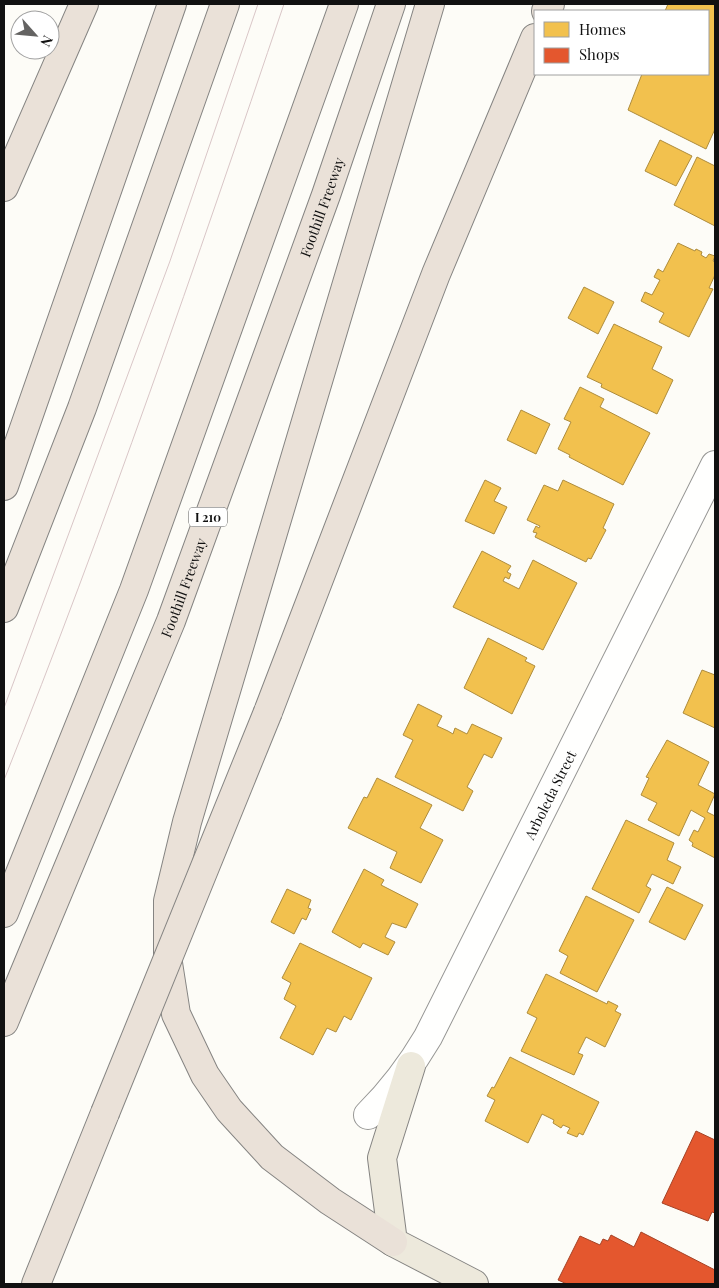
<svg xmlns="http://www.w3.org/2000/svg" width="719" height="1288" viewBox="0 0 719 1288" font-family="'Playfair Display',serif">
<rect width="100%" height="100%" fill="#fdfcf7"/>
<g fill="#f2c14e" stroke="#ae8c3c">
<path d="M668,4H715V129L706,149L628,110L642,74H708V11H665Z"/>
<path d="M660,140L692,156L676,186L645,171Z"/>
<path d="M697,157L715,166V226L674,205Z"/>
<path d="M678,243L695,251L696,249L702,252L701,255L706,258L709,254L715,256L713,261L715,262V275L709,288L713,289L689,337L659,322L664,313L641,301L645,292L652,295L660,280L654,277L658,269L663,272Z"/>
<path d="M584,287L614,302L598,334L568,318Z"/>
<path d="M614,324L662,347L652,369L673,380L657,414L601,387L602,384L587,377Z"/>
<path d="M580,387L604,399L600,407L650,433L623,485L569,457L570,455L558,449L571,422L564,419Z"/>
<path d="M521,410L550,424L536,454L507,440Z"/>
<path d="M485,480L501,488L494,501L507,507L494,534L465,521Z"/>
<path d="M563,480L614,504L603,528L606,530L591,559L588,558L586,562L535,537L537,533L533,532L536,526L539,528L540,526L527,520L544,485L558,491Z"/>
<path d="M482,551L511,566L507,572L511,574L509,579L505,577L503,581L519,589L533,560L577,583L543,650L453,607Z"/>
<path d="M488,638L527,658L525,661L535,666L512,714L464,688Z"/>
<path d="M702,670L715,675V728L683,713Z"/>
<path d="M418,704L442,716L437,726L448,731L453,734L455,728L467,734L472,724L502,738L492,758L484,754L467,787L473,791L463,811L395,777L413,740L403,735Z"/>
<path d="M667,740L709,762L698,785L715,794L707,812L715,816V858L692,846L693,843L689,840L694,830L698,832L705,818L691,810L679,836L648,820L657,803L641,795L649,778L646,777Z"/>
<path d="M377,778L432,805L420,828L443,840L421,883L390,868L397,852L348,828L364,797L367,798Z"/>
<path d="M626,820L674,843L667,860L681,867L673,884L652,874L646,886L651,889L639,913L592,889Z"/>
<path d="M364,869L384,880L381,885L418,904L406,928L392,923L385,937L395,942L388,955L363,943L360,948L332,932Z"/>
<path d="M667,887L703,905L685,940L649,922Z"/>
<path d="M287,889L311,900L308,908L311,909L306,920L302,918L294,934L271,922Z"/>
<path d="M586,896L634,920L597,992L560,973L568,956L559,951Z"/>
<path d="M300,943L372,978L351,1020L344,1016L336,1032L327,1028L313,1055L280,1038L296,1006L284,999L291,983L282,978Z"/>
<path d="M546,974L607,1004L608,1001L618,1006L615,1011L621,1014L605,1047L586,1037L578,1053L583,1055L574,1075L521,1051L537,1018L527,1013Z"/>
<path d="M510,1057L599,1102L583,1135L579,1133L577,1137L567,1133L570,1128L563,1125L561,1128L553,1123L554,1120L542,1114L528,1143L485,1121L495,1100L487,1096L492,1087L494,1088Z"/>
</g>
<g fill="#e4572e" stroke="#a54225">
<path d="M696,1131L715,1140V1213L712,1212L708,1221L662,1203Z"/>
<path d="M641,1232L715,1270V1284H567L558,1280L580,1236L600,1245L603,1239L608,1241L611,1235L634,1247Z"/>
</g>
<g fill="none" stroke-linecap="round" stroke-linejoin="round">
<g stroke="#979795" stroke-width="30">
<g id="street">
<path id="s1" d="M368,1115C392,1091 411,1066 428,1037L715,465"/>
</g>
</g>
<g stroke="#858482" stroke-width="30">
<path id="primary" d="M411,1066L382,1158L393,1242L474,1284"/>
</g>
<g stroke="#858482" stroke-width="30">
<g id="highway">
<path d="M546,11L550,4"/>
<path d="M4,187L84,4"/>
<path d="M4,486L172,4"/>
<path d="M4,608L82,408L225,4"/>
<path d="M268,712L436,274L535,38"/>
<path d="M4,913L134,590L344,4"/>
<path id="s2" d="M4,1022L171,621L326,195L391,4"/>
<path d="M393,1242L330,1201L272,1157L229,1110L205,1075L176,1014L168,963V901L187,822L430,4"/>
<path d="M36,1284L105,1113"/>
</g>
</g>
<use href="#street" stroke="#fffffe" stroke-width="28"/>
<use href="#primary" stroke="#ede9dc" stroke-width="28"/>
<use href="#highway" stroke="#eae1d8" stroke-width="28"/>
<g stroke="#d9c6c7" stroke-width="1">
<path d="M4,708L170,261L258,4"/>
<path d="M4,780C106,525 196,264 284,4"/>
</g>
<g stroke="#858482" stroke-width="30" stroke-linecap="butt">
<path id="highway-bridge" d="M105,1113L268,712"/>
</g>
<use href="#highway-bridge" stroke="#eae1d8" stroke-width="28"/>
</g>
<g text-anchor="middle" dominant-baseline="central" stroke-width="5" stroke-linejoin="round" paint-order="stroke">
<rect fill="#fff" stroke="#585858" stroke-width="1" x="189" y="507.5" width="38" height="19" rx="4"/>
<g font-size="12" font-weight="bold" fill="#111">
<text x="208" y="517">I 210</text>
</g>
<g font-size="14" fill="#111" stroke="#fff">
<text stroke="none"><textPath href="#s2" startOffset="875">Foothill Freeway</textPath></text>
<text stroke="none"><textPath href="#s2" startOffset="470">Foothill Freeway</textPath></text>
<text stroke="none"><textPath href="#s1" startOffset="370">Arboleda Street</textPath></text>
</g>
</g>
<rect width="719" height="1288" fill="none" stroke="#111111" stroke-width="10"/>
<rect x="534" y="10" width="175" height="65" fill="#ffffff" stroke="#a0a0a0"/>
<rect x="544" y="22" width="25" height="15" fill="#f2c14e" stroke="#a0a0a0"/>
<text x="579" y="35" font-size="15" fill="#111111">Homes</text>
<rect x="544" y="48" width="25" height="15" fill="#e4572e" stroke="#a0a0a0"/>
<text x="579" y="60" font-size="15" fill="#111111">Shops</text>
<g transform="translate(35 35) rotate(117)"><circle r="24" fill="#ffffff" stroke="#a0a0a0"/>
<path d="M0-4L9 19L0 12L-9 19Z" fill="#646362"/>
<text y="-8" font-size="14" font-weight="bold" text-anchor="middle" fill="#111111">N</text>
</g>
</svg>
